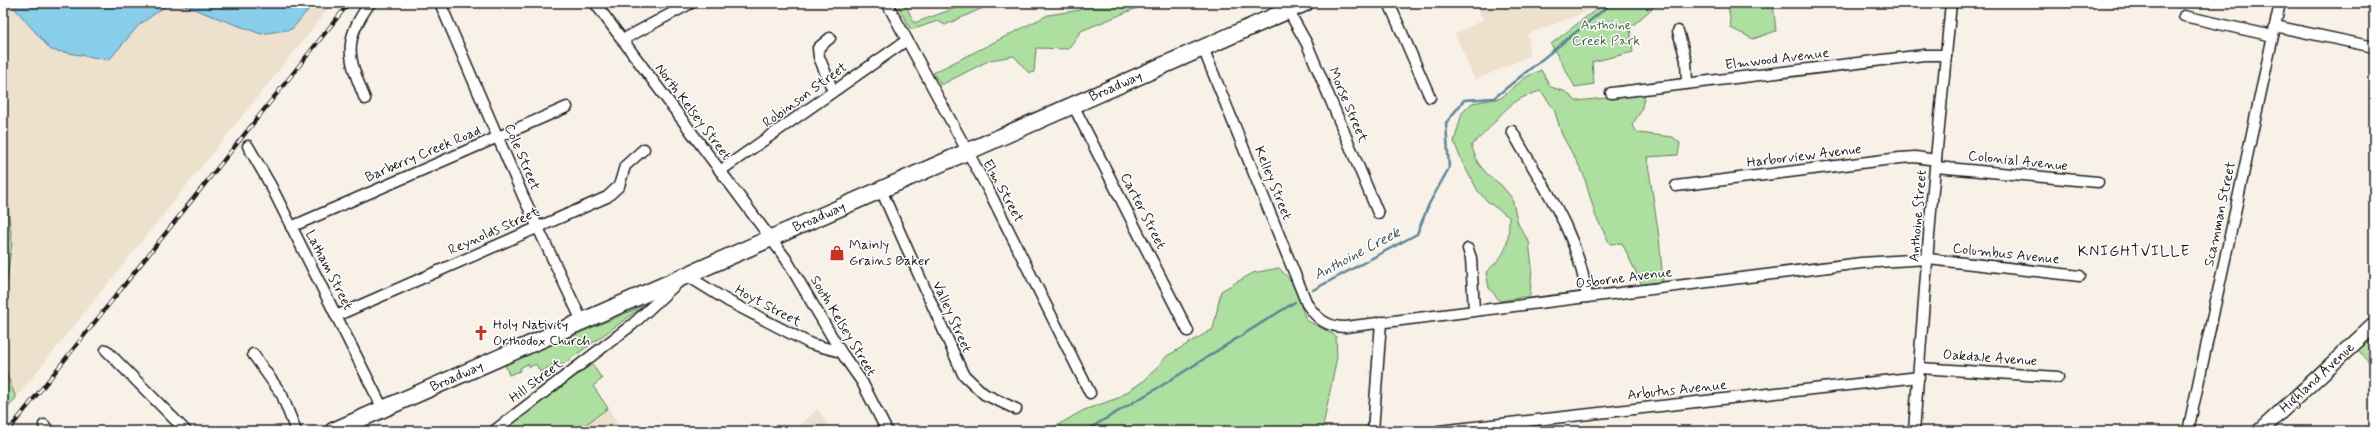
<svg xmlns="http://www.w3.org/2000/svg" width="2377" height="434" viewBox="0 0 2377 434" font-family="Mynerve,sans-serif">
<rect width="100%" height="100%" fill="#f7f1e8"/>
<filter id="ink" filterUnits="userSpaceOnUse"><feTurbulence type="fractalNoise" baseFrequency=".025" numOctaves="2"/><feDisplacementMap in="SourceGraphic" scale="8" xChannelSelector="R" yChannelSelector="G"/><feConvolveMatrix kernelMatrix="1 2 1 2 8 2 1 2 1" color-interpolation-filters="sRGB"/></filter>
<g filter="url(#ink)">
<g fill="#ede0cc">
<path d="M3,3H333L16,398L3,364V316L13,250L3,160Z"/>
<path d="M1475,3H1609L1528,34L1529,56L1475,80L1455,34L1483,20Z"/>
<path d="M608,408L621,431H577Z"/>
<path d="M818,409L831,431H794L798,427Z"/>
</g>
<g fill="#addfa0" stroke="#647e5e">
<path d="M905,3L914,23L970,3H994L945,25L938,21L911,30L898,6Z"/>
<path d="M1079,3H1149L1081,31L1068,49L1036,48L1034,72L1029,73L1014,56L990,60L941,85L933,73L1048,15L1080,10Z"/>
<path d="M1609,3H1658L1630,28L1633,52L1592,62L1594,84L1575,87L1551,44L1598,8Z"/>
<path d="M1728,3H1773L1776,31L1753,39L1731,28Z"/>
<path d="M1541,70L1551,87L1566,92L1576,101L1645,94L1641,111L1632,125L1638,133L1673,137L1680,143L1678,155L1647,157L1659,237L1663,282L1642,285L1622,243L1610,244L1596,217L1583,173L1562,135L1554,109L1541,91C1501,101 1500,123 1471,145L1478,163L1487,174L1501,185L1512,198L1518,224L1529,242L1532,267L1530,296L1500,301L1489,288L1486,272C1507,254 1509,245 1509,217L1488,202L1478,191L1463,164L1454,142L1462,113L1472,103L1501,98L1526,77Z"/>
<path d="M3,160L12,243L3,312Z"/>
<path d="M1279,268L1293,283L1306,320L1336,336L1337,357L1322,431H1047L1084,410L1118,398L1145,380L1167,356L1213,329L1221,291L1253,273Z"/>
<path d="M645,305L562,365L559,361L540,372L536,364L530,367L528,364L520,368V371L509,375L505,365Z"/>
<path d="M2369,342L2374,347V367L2358,350Z"/>
<path d="M3,364L16,398L3,414Z"/>
<path d="M592,364L602,379L593,386L608,408L577,431H503Z"/>
</g>
<g fill="#88cde9" stroke="#5d8697">
<path d="M10,3H170L139,25L109,60L51,50Z"/>
<path d="M177,3H314L292,29L261,34Z"/>
</g>
<g fill="none" stroke-linecap="round" stroke-linejoin="round">
<g stroke="#5d8697" stroke-width="2.5">
<path d="M1313,290L1417,234L1429,204L1449,168L1446,123L1464,100L1494,98L1612,3"/>
<path d="M1085,431L1161,386L1295,302"/>
</g>
<g stroke="#1c1c1c" stroke-width="13">
<g id="street">
<path d="M440,3L523,196L582,321"/>
<path d="M595,3L786,259L841,352L862,382L887,431"/>
<path d="M887,3L991,195L1090,393"/>
<path d="M1389,3L1430,97"/>
<path d="M1288,10L1307,44L1378,213"/>
<path d="M2184,16L2273,36"/>
<path d="M2275,26L2374,47"/>
<path d="M1678,31L1686,60L1687,83"/>
<path d="M830,38L818,48L819,57L833,91"/>
<path d="M622,40L691,3"/>
<path d="M1203,48L1307,304C1317,319 1327,327 1345,327L1861,263L1928,259L2080,276"/>
<path d="M1611,93L1924,55H1946"/>
<path d="M365,99C348,57 342,42 370,3"/>
<path d="M1073,105L1188,331"/>
<path d="M1512,131C1543,187 1578,231 1587,297"/>
<path d="M248,146L271,186L383,409"/>
<path d="M1936,167L2098,182"/>
<path d="M720,171L907,40"/>
<path d="M1676,186L1900,158L1915,157L1936,160"/>
<path d="M881,190L963,374L984,394L1016,409"/>
<path d="M291,227L567,107"/>
<path d="M1468,249L1471,258L1474,310"/>
<path d="M336,316L607,197L619,186L625,166L644,149"/>
<path d="M106,350L186,431"/>
<path d="M253,354L282,395L296,431"/>
<path d="M1920,368L2058,377"/>
<path d="M44,425L49,431"/>
<path d="M494,431L633,324L686,275L728,301L811,344L841,352"/>
<path d="M1373,431L1381,322"/>
<path d="M1439,431L1919,377"/>
<path d="M1914,431L1931,210L1951,3"/>
<path d="M2188,431L2280,3"/>
</g>
</g>
<g stroke="#1c1c1c" stroke-width="17">
<g id="secondary">
<path id="s1" d="M2260,431L2374,325"/>
</g>
</g>
<g stroke="#1c1c1c" stroke-width="19">
<g id="primary">
<path id="s2" d="M333,431L1305,3"/>
</g>
</g>
<use href="#street" stroke="#fff" stroke-width="10"/>
<use href="#secondary" stroke="#fff" stroke-width="14"/>
<use href="#primary" stroke="#fff" stroke-width="16"/>
<g stroke="#1c1c1c" stroke-width="4">
<path id="rail" d="M8,431L349,3"/>
</g>
<use href="#rail" stroke="#fff" stroke-width="2.5" stroke-dasharray="8" stroke-linecap="butt"/>
</g>
</g>
<defs>
<g id="shop-bare" transform="scale(1.2)"><path d="M-5-2.5h2.3a2.7 3.5 0 0 1 5.4 0H5L5.5 6h-11ZM-1.5-2.5h3a1.5 2.3 0 0 0-3 0Z" fill="#c8321e" stroke="#fff" stroke-width="2.5" paint-order="stroke"/></g>
<g id="church-bare" transform="scale(1.2)"><path d="M-1.2-6h2.4v3.5h3.3v2.4h-3.3V6h-2.4V-.1h-3.3v-2.4h3.3Z" fill="#c8321e" stroke="#fff" stroke-width="2.5" paint-order="stroke"/></g>
</defs>
<g fill-rule="evenodd">
<use href="#shop-bare" x="837" y="253"/>
<use href="#church-bare" x="481" y="333"/>
</g>
<g text-anchor="middle" dominant-baseline="central" stroke-width="3" stroke-linejoin="round" paint-order="stroke">
<g font-size="14" fill="#4f604a" stroke="#fff">
<text x="1606" y="25">Anthoine<tspan x="1606" dy="16">Creek Park</tspan></text>
</g>
<g font-size="14" fill="#1c1c1c" stroke="#fff">
<text transform="translate(1777 59) rotate(-7)">Elmwood Avenue</text>
<text stroke="none"><textPath href="#s2" startOffset="855">Broadway</textPath></text>
<text transform="translate(805 95) rotate(-36)">Robinson Street</text>
<text transform="translate(1348 105) rotate(67)">Morse Street</text>
<text transform="translate(693 112) rotate(53)">North Kelsey Street</text>
<text transform="translate(423 154) rotate(-23)">Barberry Creek Road</text>
<text transform="translate(1804 156) rotate(-7)">Harborview Avenue</text>
<text transform="translate(522 157) rotate(67)">Cole Street</text>
<text transform="translate(2018 161) rotate(6)">Colonial Avenue</text>
<text transform="translate(1273 183) rotate(68)">Kelley Street</text>
<text transform="translate(1003 191) rotate(61)">Elm Street</text>
<text transform="translate(1143 211) rotate(63)">Carter Street</text>
<text transform="translate(2220 214) rotate(-78)">Scamman Street</text>
<text transform="translate(1918 216) rotate(-85)">Anthoine Street</text>
<text stroke="none"><textPath href="#s2" startOffset="531">Broadway</textPath></text>
<text transform="translate(494 231) rotate(-24)">Reynolds Street</text>
<text transform="translate(2006 254) rotate(6)">Columbus Avenue</text>
<text transform="translate(329 270) rotate(63)">Latham Street</text>
<text transform="translate(1624 278) rotate(-7)">Osborne Avenue</text>
<text transform="translate(768 306) rotate(28)">Hoyt Street</text>
<text transform="translate(952 317) rotate(66)">Valley Street</text>
<text transform="translate(843 326) rotate(59)">South Kelsey Street</text>
<text transform="translate(1990 358) rotate(4)">Oakdale Avenue</text>
<text stroke="none"><textPath href="#s2" startOffset="135">Broadway</textPath></text>
<text stroke="none"><textPath href="#s1" startOffset="78">Highland Avenue</textPath></text>
<text transform="translate(536 381) rotate(-37)">Hill Street</text>
<text transform="translate(1677 390) rotate(-6)">Arbutus Avenue</text>
</g>
<g font-size="14" fill="#1c1c1c" stroke="#fff" text-anchor="start">
<text x="849" y="245">Mainly<tspan x="849" dy="16">Grains Baker</tspan></text>
<text x="493" y="325">Holy Nativity<tspan x="493" dy="16">Orthodox Church</tspan></text>
</g>
<g font-size="15" letter-spacing="1" fill="#1c1c1c" stroke="#fff">
<text x="2134" y="252">KNIGHTVILLE</text>
</g>
<g font-size="15" font-style="italic" fill="#425a64" stroke="#fff">
<text transform="translate(1357 254) rotate(-28)">Anthoine Creek</text>
</g>
</g>
<rect width="2377" height="434" fill="none" stroke="#fff" stroke-width="16"/>
<rect x="8" y="8" width="2361" height="418" fill="none" stroke="#1c1c1c" stroke-width="1.5" filter="url(#ink)"/>
</svg>
